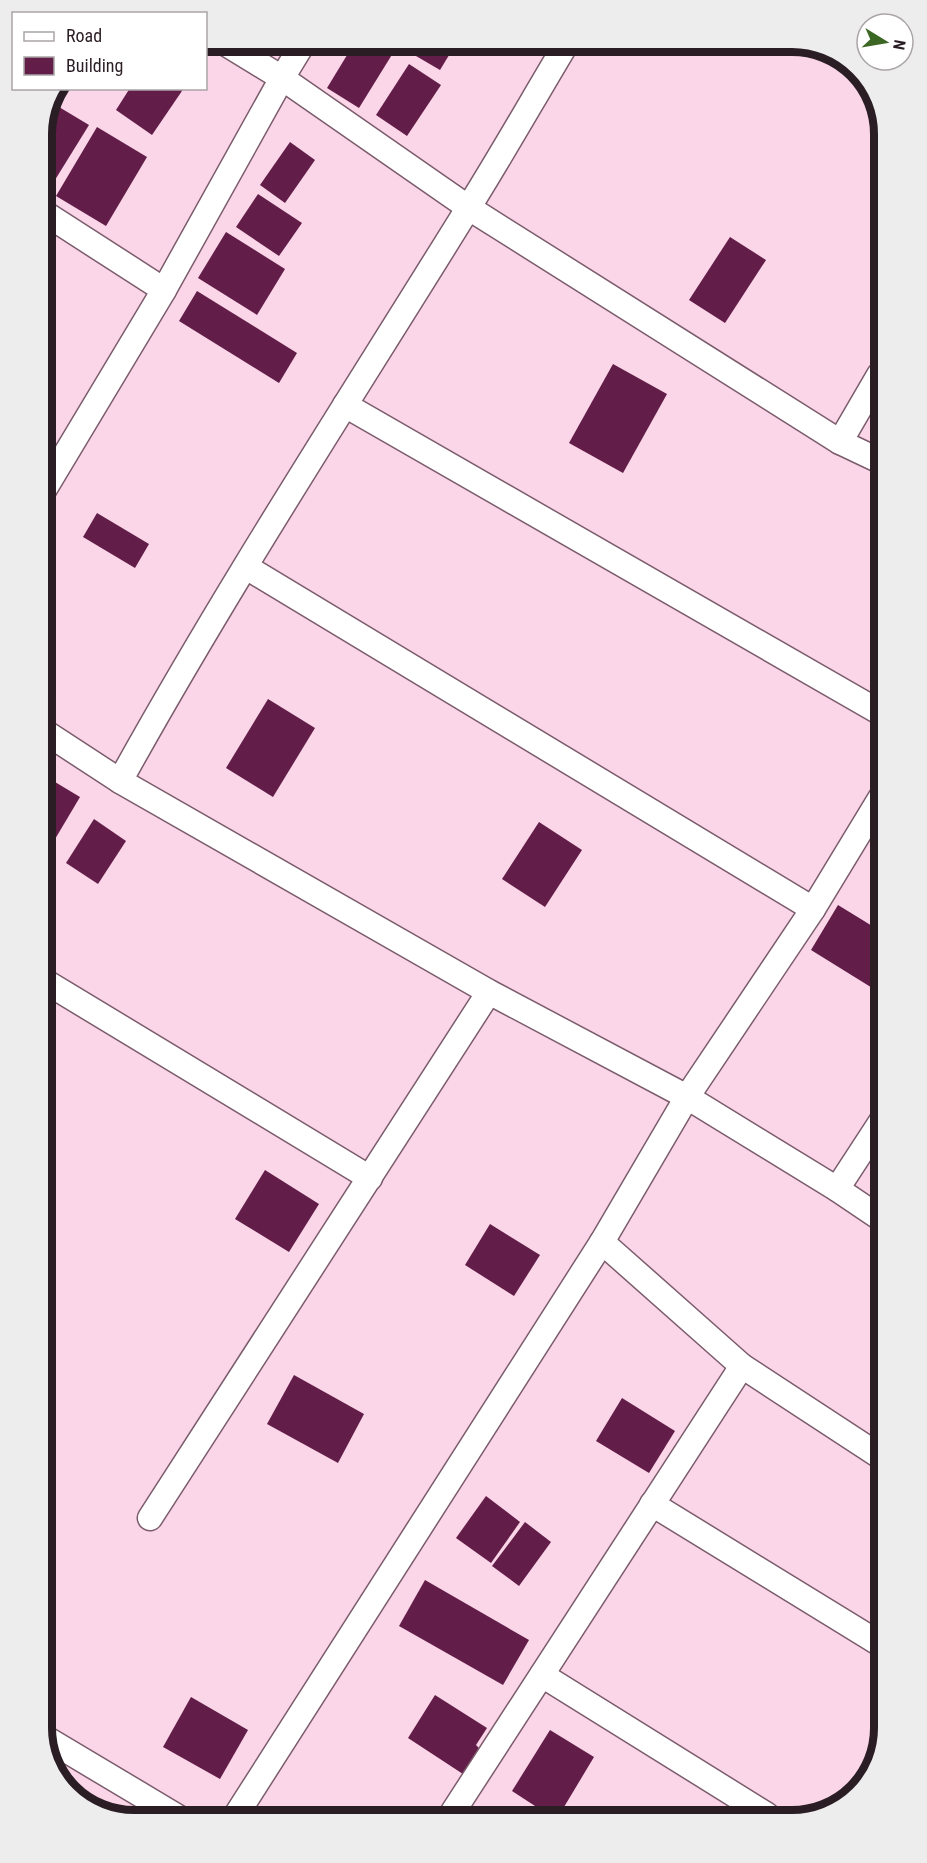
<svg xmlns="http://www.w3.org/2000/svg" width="927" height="1863" viewBox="0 0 927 1863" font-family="'Roboto Condensed',sans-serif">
<rect width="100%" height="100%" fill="#fad6e8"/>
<g fill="#621d48">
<path d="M355,42H374L393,53L359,108L327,88Z"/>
<path d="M392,42H457L440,70Z"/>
<path d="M409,64L441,85L407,136L376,115Z"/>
<path d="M130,88H184L152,135L116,110Z"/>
<path d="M54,104L89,125L50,188L42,183V129Z"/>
<path d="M97,127L147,157L106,226L56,196Z"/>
<path d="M290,142L315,160L285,203L260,185Z"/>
<path d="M258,194L302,223L279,256L236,227Z"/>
<path d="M226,232L285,269L257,315L198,278Z"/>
<path d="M730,237L766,260L725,323L689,300Z"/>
<path d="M197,291L297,353L279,383L179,321Z"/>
<path d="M613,364L667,394L623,473L569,443Z"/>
<path d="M97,513L149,544L135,568L83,537Z"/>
<path d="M268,699L315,728L273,797L226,768Z"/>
<path d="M45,776L80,797L45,856Z"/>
<path d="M94,819L126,841L98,884L66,863Z"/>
<path d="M539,822L582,850L545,907L502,879Z"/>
<path d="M838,905L882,932V994L811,950Z"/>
<path d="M265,1170L319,1204L289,1252L235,1219Z"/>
<path d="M490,1224L540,1255L514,1296L465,1265Z"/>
<path d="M294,1375L364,1414L338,1463L267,1424Z"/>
<path d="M622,1398L675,1431L649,1473L596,1441Z"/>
<path d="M486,1496L520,1522L491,1563L456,1538Z"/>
<path d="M525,1522L551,1542L519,1586L492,1566Z"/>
<path d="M425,1580L529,1640L503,1685L399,1626Z"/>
<path d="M435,1695L487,1728L476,1745L482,1751L466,1776L408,1738Z"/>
<path d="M191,1697L248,1730L220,1779L163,1747Z"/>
<path d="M550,1730L594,1757L558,1817H552L512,1791Z"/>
</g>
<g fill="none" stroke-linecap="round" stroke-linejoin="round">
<g stroke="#7b5c6c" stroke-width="27">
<g id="street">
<path d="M223,42L282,78L469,208L840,442L880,461"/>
<path d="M43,212L164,290"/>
<path d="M345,405L881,713"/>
<path d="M840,442L879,375"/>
<path d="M44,490L164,290L282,78L304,42"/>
<path d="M246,567L813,909"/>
<path d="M45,732L120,781L489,992L687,1097L837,1189L883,1220"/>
<path d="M120,781C228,586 350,399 467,210C501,156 532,101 565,46"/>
<path d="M46,982L370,1178"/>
<path d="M837,1189L882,1120"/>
<path d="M602,1242L742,1366L884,1459"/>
<path d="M652,1504L885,1647"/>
<path d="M150,1518L489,992"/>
<path d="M542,1675L767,1815"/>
<path d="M49,1740L183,1820"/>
<path d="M449,1818L742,1366"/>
<path d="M233,1820L602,1242L687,1097L813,909L881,797"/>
</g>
</g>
<use href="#street" stroke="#fff" stroke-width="24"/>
</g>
<path d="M0 0H927V1863H0ZM134 52H792A82 82 0 0 1 874 134V1728A82 82 0 0 1 792 1810H134A82 82 0 0 1 52 1728V134A82 82 0 0 1 134 52Z" fill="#eeeded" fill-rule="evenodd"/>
<path fill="none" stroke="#2a1d24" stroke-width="8" d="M134 52H792A82 82 0 0 1 874 134V1728A82 82 0 0 1 792 1810H134A82 82 0 0 1 52 1728V134A82 82 0 0 1 134 52Z"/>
<rect x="12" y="12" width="195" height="78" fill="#ffffff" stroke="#aaa5a7" stroke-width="1.5"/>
<rect x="24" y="32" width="30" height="9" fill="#ffffff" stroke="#aaa5a7" stroke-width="1.5"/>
<text x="66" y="42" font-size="18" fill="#2a1d24">Road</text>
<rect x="24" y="57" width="30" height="18" fill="#621d48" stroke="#aaa5a7" stroke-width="1.5"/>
<text x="66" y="72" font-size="18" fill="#2a1d24">Building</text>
<g transform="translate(885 42) rotate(101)"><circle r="28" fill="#ffffff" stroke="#aaa5a7" stroke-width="1.5"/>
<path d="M0-4.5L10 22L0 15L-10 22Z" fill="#3b6623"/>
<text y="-9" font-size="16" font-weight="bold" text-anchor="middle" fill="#2a1d24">N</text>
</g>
</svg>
